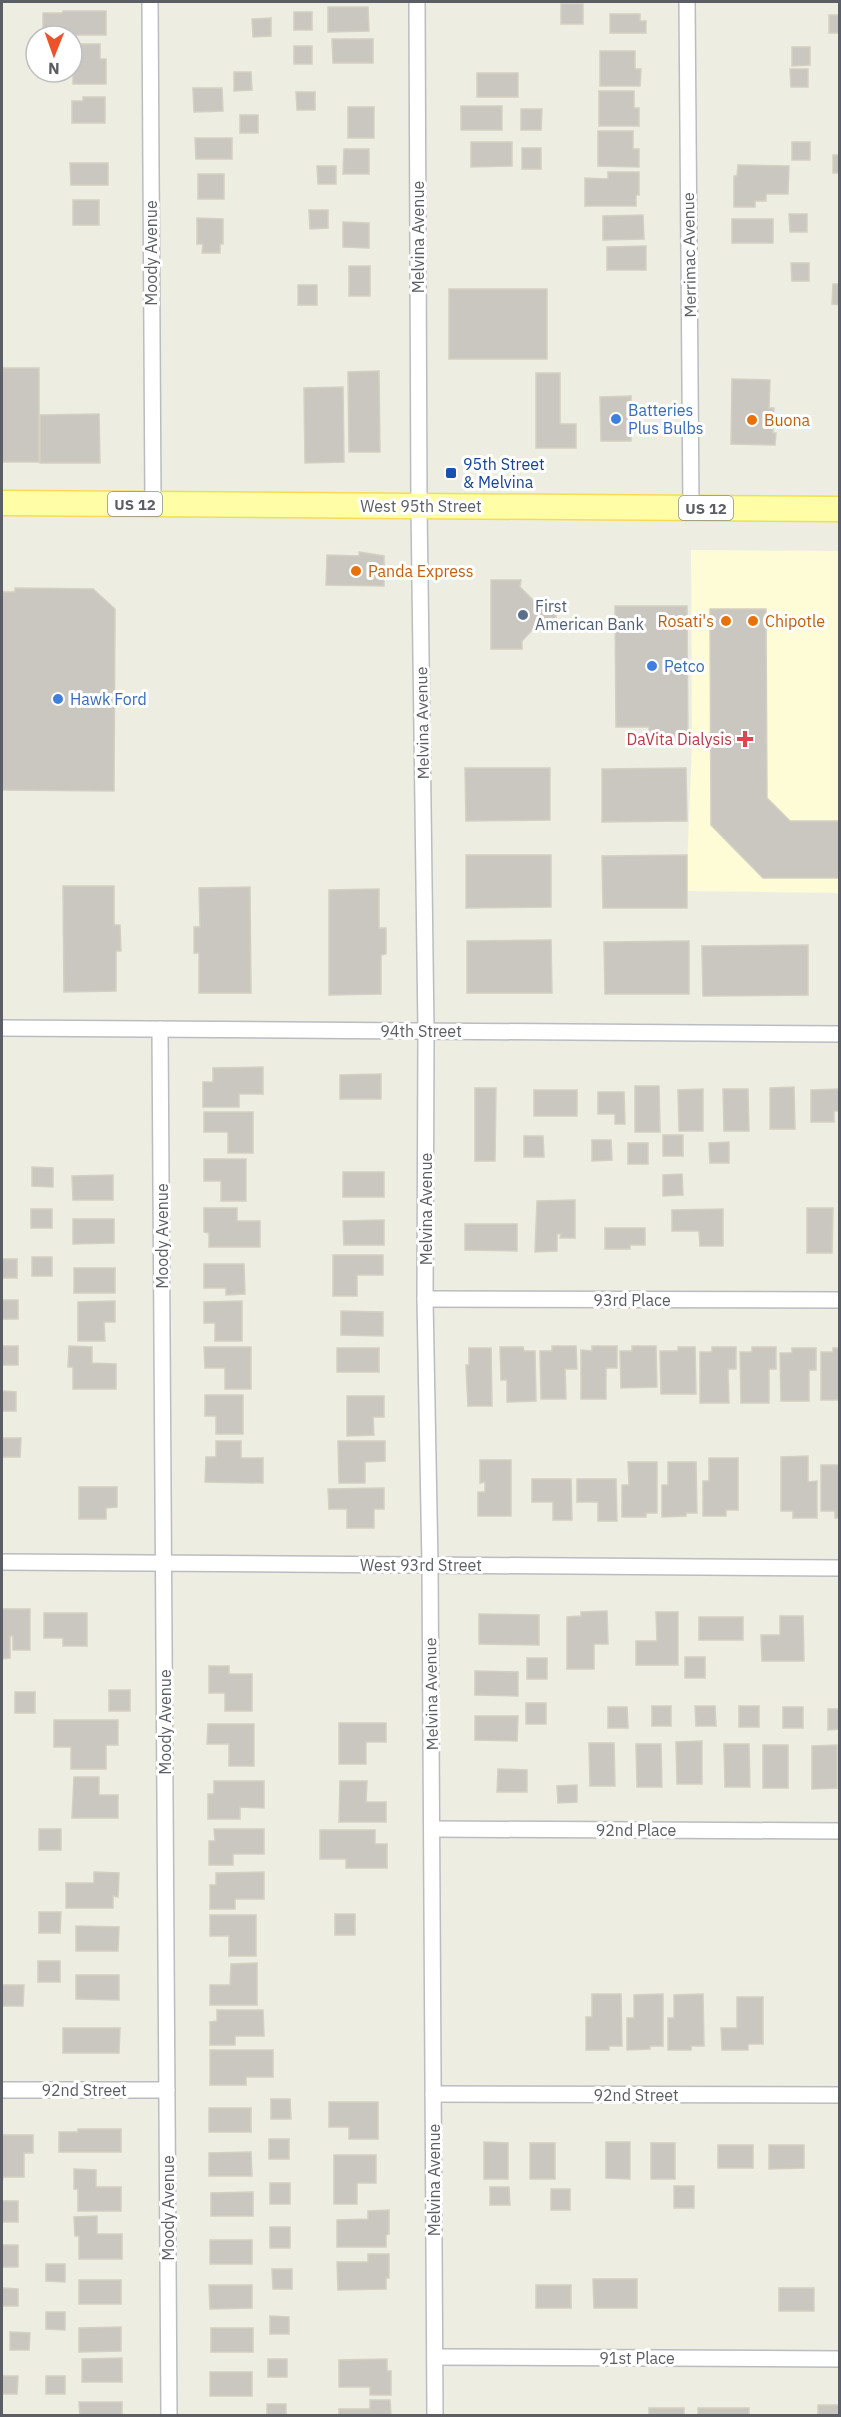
<svg xmlns="http://www.w3.org/2000/svg" width="841" height="2417" viewBox="0 0 841 2417" font-family="'IBM Plex Sans',sans-serif">
<rect width="100%" height="100%" fill="#eeede2"/>
<path fill="#fefbd7" d="M691,550L839,551V893L686,891L692,744Z"/>
<g fill="#c9c7c0" stroke="#d3d0c1" stroke-width="1.5">
<rect x="561" y="4" width="22" height="20"/>
<path d="M328,7H368L369,31L328,32Z"/>
<path d="M63,11H106V35H43V13H63Z"/>
<rect x="294" y="12" width="18" height="18"/>
<path d="M610,14H640V21H646V33H610Z"/>
<rect x="829" y="15" width="11" height="18"/>
<path d="M271,18V36L253,37L252,19Z"/>
<path d="M332,39H373V63H333Z"/>
<path d="M72,44H100V59H106V84H73V73H48L72,72Z"/>
<rect x="294" y="46" width="18" height="18"/>
<path d="M792,47H810V65L792,66Z"/>
<path d="M600,51H635V69H641L640,86H600Z"/>
<path d="M790,69H808V87H791Z"/>
<path d="M234,72H251L252,90L234,91Z"/>
<rect x="477" y="73" width="41" height="24"/>
<path d="M193,88H222L223,111L194,112Z"/>
<path d="M599,91H634V108H639V126H599Z"/>
<path d="M296,92H315V110H297Z"/>
<path d="M83,97H105V123H72V101H83Z"/>
<rect x="461" y="106" width="41" height="24"/>
<rect x="348" y="107" width="26" height="31"/>
<path d="M521,109H542L541,130H521Z"/>
<rect x="240" y="115" width="18" height="18"/>
<path d="M598,131H633V149H639V167L598,166Z"/>
<path d="M195,138H232V159H196Z"/>
<path d="M471,142H512V166L471,167Z"/>
<rect x="792" y="142" width="18" height="18"/>
<rect x="522" y="148" width="19" height="21"/>
<path d="M344,149H369V174H343Z"/>
<rect x="833" y="155" width="7" height="18"/>
<path d="M70,163H108V185H71Z"/>
<path d="M738,165L789,166L788,194H766V201H755V207H734V176H737Z"/>
<path d="M317,166H336V184H318Z"/>
<path d="M608,172H639V195H636V206H585V178L608,179Z"/>
<rect x="198" y="174" width="26" height="25"/>
<rect x="73" y="200" width="26" height="25"/>
<path d="M309,210H328V228L310,229Z"/>
<path d="M789,214H807V232H790Z"/>
<path d="M643,215L644,239L603,240V216Z"/>
<path d="M197,218L223,219V244H220V253H202L203,244H197Z"/>
<rect x="732" y="219" width="41" height="24"/>
<path d="M343,222L369,223V248L343,247Z"/>
<path d="M646,246V270H607V247Z"/>
<path d="M791,263H809V281H792Z"/>
<rect x="349" y="266" width="21" height="30"/>
<path d="M833,284H840V305L832,304Z"/>
<rect x="298" y="285" width="19" height="20"/>
<rect x="449" y="289" width="98" height="70"/>
<rect x="2" y="368" width="37" height="94"/>
<path d="M379,371L380,452H349L348,372Z"/>
<path d="M536,373H560V424H576V448H536Z"/>
<path d="M732,379L770,380L769,408H774L773,433H776L775,445L731,444Z"/>
<path d="M343,387L344,462L305,463L304,388Z"/>
<path d="M631,396V441H601L600,397Z"/>
<path d="M99,414L100,463H40V415Z"/>
<path d="M359,552L384,556V586L326,585L327,555L359,556Z"/>
<path d="M491,580H521L520,587L535,602L549,603L556,609V620L549,627L536,626L522,641V649H491Z"/>
<path d="M15,588L93,589L115,609L114,791L2,790V592H15Z"/>
<path d="M615,606H687L688,742H649V727H616Z"/>
<path d="M710,609H766L767,798L790,821H840V878H763L711,825Z"/>
<path d="M465,768H550V820L466,821Z"/>
<path d="M686,768L687,821L602,822V769Z"/>
<path d="M466,855H551V907L466,908Z"/>
<path d="M687,855V908H603L602,856Z"/>
<path d="M63,886H114V925H120L121,951H116V991L64,992Z"/>
<path d="M250,887L251,993H199V953H194V927H200L199,888Z"/>
<path d="M379,889V928H386V954L381,955V994L329,995V890Z"/>
<path d="M551,940L552,993H467V941Z"/>
<path d="M689,941V994H605L604,942Z"/>
<path d="M808,945V995L703,996L702,946Z"/>
<path d="M263,1067V1094H239V1107H203V1082H213V1068Z"/>
<path d="M381,1074V1099H340V1075Z"/>
<path d="M635,1086H659L660,1132H635Z"/>
<path d="M794,1087L795,1129H770V1088Z"/>
<path d="M475,1088H496L495,1161H475Z"/>
<path d="M703,1089V1131H679L678,1090Z"/>
<path d="M723,1089H748L749,1131H724Z"/>
<path d="M840,1089V1111H834V1122H811V1090Z"/>
<rect x="534" y="1090" width="43" height="26"/>
<path d="M598,1092H624L625,1124H615V1114H598Z"/>
<path d="M204,1112H253V1153H228V1132H204Z"/>
<rect x="663" y="1135" width="20" height="21"/>
<path d="M524,1136H543L544,1157H524Z"/>
<path d="M592,1140H611L612,1160L592,1161Z"/>
<path d="M729,1142V1163H710L709,1143Z"/>
<rect x="628" y="1143" width="20" height="21"/>
<path d="M204,1159H246V1201H221V1181H204Z"/>
<path d="M32,1167L53,1168V1187L32,1186Z"/>
<rect x="343" y="1172" width="41" height="25"/>
<path d="M682,1174L683,1195L663,1196V1175Z"/>
<path d="M113,1175V1200H73L72,1176Z"/>
<path d="M575,1200V1238H560L561,1234H557V1251L535,1252L537,1201Z"/>
<path d="M204,1208H237V1221H260V1247H209V1233L204,1232Z"/>
<path d="M807,1208H833L832,1253H807Z"/>
<rect x="31" y="1209" width="21" height="19"/>
<path d="M723,1209V1246H700L699,1231H672V1210Z"/>
<path d="M73,1219H114V1243L73,1244Z"/>
<path d="M384,1220V1245H344L343,1221Z"/>
<path d="M465,1224H517V1251L465,1250Z"/>
<path d="M605,1228H645V1245H630V1249H605Z"/>
<path d="M333,1255H383V1275H357V1296H333Z"/>
<rect x="32" y="1257" width="20" height="19"/>
<rect x="2" y="1259" width="15" height="19"/>
<path d="M204,1264H244L245,1294L226,1295V1288H204Z"/>
<rect x="74" y="1268" width="41" height="25"/>
<rect x="2" y="1300" width="16" height="19"/>
<path d="M115,1301V1322H104L105,1341H78V1302Z"/>
<path d="M242,1301V1341H215V1323H204V1302Z"/>
<path d="M341,1311L383,1312V1336L341,1335Z"/>
<rect x="2" y="1346" width="16" height="19"/>
<path d="M69,1346L92,1347V1363L116,1364V1389H73V1367H68Z"/>
<path d="M552,1346H576L577,1369H565L566,1399H541L540,1351H552Z"/>
<path d="M592,1346H617V1368H606V1399H581V1350L592,1351Z"/>
<path d="M632,1346H656L657,1387L621,1388L620,1351H632Z"/>
<path d="M204,1347H251V1389H225V1368H205Z"/>
<path d="M500,1347H523L524,1351H535L536,1401L507,1402V1380H501Z"/>
<path d="M678,1347H695L696,1394H661L660,1351H678Z"/>
<path d="M712,1347H736V1369H728L729,1403H700V1352H712Z"/>
<path d="M752,1347H776V1369H769V1403H741L740,1352H752Z"/>
<rect x="337" y="1348" width="42" height="24"/>
<path d="M469,1348H491L492,1406H468L466,1365H469Z"/>
<path d="M792,1348H816V1370H809V1401H781L780,1353H792Z"/>
<path d="M833,1348H840V1400H821V1352H833Z"/>
<path d="M2,1391L16,1392V1411H2Z"/>
<path d="M205,1395H243V1434H216V1416H205Z"/>
<path d="M347,1396H384V1417H373L374,1435L347,1436Z"/>
<path d="M2,1438H21L20,1457H2Z"/>
<path d="M216,1441H241V1458H263V1483L205,1482L206,1457H216Z"/>
<path d="M338,1441H385V1461L365,1462V1483H339Z"/>
<path d="M808,1456V1482L817,1481V1518H793V1511H781V1457Z"/>
<path d="M709,1458H738V1510H726V1516H703V1481H709Z"/>
<path d="M480,1460H511V1516H478V1492H485V1482L480,1483Z"/>
<path d="M628,1462H657V1513H646V1517H622V1485H629Z"/>
<path d="M668,1462H696L697,1513H686V1516L662,1517V1485H668Z"/>
<path d="M821,1465H840V1518H835V1511H821Z"/>
<path d="M532,1479H571L572,1520H553V1502H532Z"/>
<path d="M577,1479H616L617,1521H598V1502H577Z"/>
<path d="M79,1487H117V1507L106,1508V1519H79Z"/>
<path d="M384,1488V1509H374V1528H347V1509H329L328,1489Z"/>
<path d="M2,1609H30V1650H13V1636H10V1658L2,1659Z"/>
<path d="M607,1611L608,1644H594V1669H567V1617L581,1616V1612Z"/>
<path d="M656,1612H678V1665H636V1641H657Z"/>
<path d="M44,1613H87V1646H63V1638H44Z"/>
<path d="M479,1614L539,1615V1645L479,1644Z"/>
<path d="M780,1616H803L804,1661H762L761,1635H780Z"/>
<rect x="699" y="1617" width="44" height="23"/>
<rect x="685" y="1657" width="20" height="21"/>
<rect x="527" y="1658" width="20" height="21"/>
<path d="M209,1666H229V1674H252V1711H225V1693H209Z"/>
<path d="M475,1671L518,1672V1696L475,1695Z"/>
<rect x="109" y="1690" width="21" height="21"/>
<rect x="15" y="1692" width="20" height="21"/>
<rect x="526" y="1703" width="20" height="21"/>
<rect x="652" y="1706" width="19" height="20"/>
<path d="M695,1706H715L716,1726H696Z"/>
<rect x="739" y="1706" width="20" height="21"/>
<path d="M608,1707H627L628,1728H608Z"/>
<rect x="783" y="1707" width="20" height="21"/>
<path d="M828,1709H840V1729L828,1730Z"/>
<path d="M475,1716H518L517,1741L475,1740Z"/>
<path d="M54,1720H118V1745H106V1769H71V1747H54Z"/>
<path d="M339,1723H386V1742H366V1764H339Z"/>
<path d="M208,1724H254V1766H229V1744H207Z"/>
<path d="M702,1741V1784H677L676,1742Z"/>
<path d="M589,1743H614L615,1786H590Z"/>
<path d="M636,1744H661L662,1787H637Z"/>
<path d="M724,1744H749L750,1787H725Z"/>
<rect x="763" y="1745" width="25" height="43"/>
<path d="M837,1745V1788L812,1789V1746Z"/>
<path d="M498,1769L527,1770V1792H497Z"/>
<path d="M74,1777H99V1795H118V1818H72Z"/>
<path d="M214,1781H264V1808L240,1807V1819H208V1794H214Z"/>
<path d="M340,1781H367L366,1802H386V1822H339Z"/>
<path d="M577,1785V1802L558,1803L557,1786Z"/>
<rect x="39" y="1829" width="22" height="21"/>
<path d="M214,1829H264V1854H233V1865H209V1841H215Z"/>
<path d="M320,1830H375V1844H387V1868H346V1859H320Z"/>
<path d="M94,1872L119,1873L118,1897L113,1896V1908H66V1883H94Z"/>
<path d="M264,1872V1899H235V1909H210V1885H216V1873Z"/>
<path d="M39,1912H61L60,1933H39Z"/>
<rect x="335" y="1914" width="20" height="21"/>
<path d="M210,1915H256V1956H229V1936H210Z"/>
<path d="M76,1926L119,1927L118,1951H76Z"/>
<rect x="38" y="1961" width="22" height="21"/>
<path d="M257,1963V2005H210V1985H230L231,1964Z"/>
<path d="M76,1975H119V2000L76,1999Z"/>
<path d="M2,1985H24L23,2006H2Z"/>
<path d="M592,1994H621L622,2046H609V2050H586V2017H592Z"/>
<path d="M663,1994V2046H650V2049L627,2050V2018H634V1995Z"/>
<path d="M703,1994L704,2046H691V2050H668V2018H674V1995Z"/>
<path d="M737,1997H763V2044H748V2050H722L721,2028H737Z"/>
<path d="M217,2010H263L264,2036H235V2045H210V2022L217,2021Z"/>
<path d="M63,2028H120L119,2053H63Z"/>
<path d="M210,2050H273V2077H246V2085H210Z"/>
<path d="M271,2099H290L291,2119H271Z"/>
<path d="M329,2102H378V2139H349V2127H329Z"/>
<rect x="209" y="2108" width="42" height="24"/>
<path d="M78,2129H121V2152H59V2132H78Z"/>
<path d="M2,2135H33V2153H24V2177H3L2,2181Z"/>
<rect x="269" y="2139" width="20" height="20"/>
<path d="M484,2142L508,2143V2179H484Z"/>
<path d="M606,2142H630V2179L606,2178Z"/>
<rect x="530" y="2143" width="25" height="36"/>
<rect x="651" y="2143" width="24" height="36"/>
<rect x="718" y="2145" width="35" height="23"/>
<path d="M769,2145H804V2168L769,2169Z"/>
<path d="M251,2152L252,2176H209V2153Z"/>
<path d="M334,2155H376V2183H357V2204H334Z"/>
<path d="M74,2169L96,2170V2187H121V2211H78V2189H74Z"/>
<rect x="270" y="2183" width="20" height="21"/>
<rect x="674" y="2186" width="20" height="22"/>
<path d="M490,2187H509L510,2205H490Z"/>
<rect x="551" y="2189" width="19" height="21"/>
<path d="M253,2192V2216H211V2193Z"/>
<rect x="2" y="2201" width="16" height="21"/>
<path d="M389,2210V2234L386,2235V2247H337V2220L368,2219V2211Z"/>
<path d="M97,2216V2234H122V2259H79V2236H75L74,2217Z"/>
<rect x="270" y="2227" width="20" height="21"/>
<rect x="210" y="2240" width="42" height="24"/>
<rect x="2" y="2245" width="16" height="22"/>
<path d="M368,2254H389V2278H386V2289L338,2290L337,2262H368Z"/>
<path d="M46,2264H65V2282L46,2281Z"/>
<path d="M272,2269H292V2289H273Z"/>
<path d="M593,2279H637V2308H594Z"/>
<rect x="79" y="2280" width="42" height="24"/>
<path d="M209,2285H252V2308L210,2309Z"/>
<rect x="536" y="2285" width="35" height="23"/>
<path d="M2,2288L18,2289V2306H2Z"/>
<rect x="779" y="2288" width="35" height="23"/>
<path d="M46,2312H65V2330L46,2329Z"/>
<path d="M270,2316L289,2317V2334H270Z"/>
<path d="M121,2327V2351L79,2352V2328Z"/>
<rect x="211" y="2328" width="42" height="24"/>
<path d="M10,2332L30,2333L29,2350H10Z"/>
<path d="M122,2358V2382H82V2359Z"/>
<rect x="268" y="2359" width="19" height="18"/>
<path d="M387,2359V2371H391V2395H370V2387H339V2360Z"/>
<rect x="210" y="2372" width="42" height="24"/>
<path d="M2,2376H18L17,2394H2Z"/>
<rect x="46" y="2376" width="19" height="18"/>
<path d="M370,2400H390L391,2416H339V2409H370Z"/>
<path d="M79,2402H122V2416H80Z"/>
<rect x="267" y="2404" width="19" height="12"/>
<rect x="818" y="2405" width="22" height="11"/>
<rect x="649" y="2408" width="35" height="8"/>
<rect x="698" y="2408" width="51" height="8"/>
</g>
<g fill="none" stroke-linecap="round" stroke-linejoin="round">
<g stroke="#babcc2" stroke-width="18">
<g id="minor">
<path d="M150,2L153,504"/>
<path d="M417,2L419,506L426,1031L425,1299L430,1565L435,2416"/>
<path d="M687,2L691,508"/>
<path d="M2,1028L840,1034"/>
<path d="M160,1029L169,2416"/>
<path d="M425,1299L840,1300"/>
<path d="M2,1562L840,1568"/>
<path d="M432,1829L840,1831"/>
<path d="M2,2090H167"/>
<path d="M433,2094L840,2095"/>
<path d="M435,2357L840,2359"/>
</g>
</g>
<g stroke="#f4dd55" stroke-width="27">
<path id="primary" d="M2,503L840,509"/>
</g>
<use href="#minor" stroke="#fff" stroke-width="15"/>
<use href="#primary" stroke="#fffda6" stroke-width="24"/>
</g>
<g fill="#3f7fe0" stroke="#fff" stroke-width="2">
<circle cx="616" cy="419" r="6"/>
<circle cx="652" cy="666" r="6"/>
<circle cx="58" cy="699" r="6"/>
</g>
<g fill="#e8710a" stroke="#fff" stroke-width="2">
<circle cx="752" cy="420" r="6"/>
<circle cx="356" cy="571" r="6"/>
<circle cx="726" cy="621" r="6"/>
<circle cx="753" cy="621" r="6"/>
</g>
<rect fill="#1a4fb4" stroke="#fff" stroke-width="2" x="445" y="467" width="12" height="12" rx="3"/>
<circle fill="#5c6f8a" stroke="#fff" stroke-width="2" cx="523" cy="615" r="6"/>
<path fill="#e0444e" stroke="#fff" stroke-width="2" d="M742 730h6v6h6v6h-6v6h-6v-6h-6v-6h6z"/>
<g text-anchor="middle" dominant-baseline="central" stroke-width="6" stroke-linejoin="round" paint-order="stroke">
<g fill="#fff" stroke="#8c8e92" stroke-width="1.5">
<rect x="108" y="492" width="54" height="24" rx="4.5"/>
<rect x="679" y="496" width="54" height="24" rx="4.5"/>
</g>
<g font-size="15" font-weight="bold" fill="#5b5e64">
<text x="135" y="504">US 12</text>
<text x="706" y="508">US 12</text>
</g>
<g font-size="16" fill="#5b5e64" stroke="#fff">
<text transform="translate(418 237) rotate(-90)">Melvina Avenue</text>
<text transform="translate(151 253) rotate(-90)">Moody Avenue</text>
<text transform="translate(689 255) rotate(-91)">Merrimac Avenue</text>
<text x="421" y="506">West 95th Street</text>
<text transform="translate(422 723) rotate(-91)">Melvina Avenue</text>
<text x="421" y="1031">94th Street</text>
<text transform="translate(426 1209) rotate(-90)">Melvina Avenue</text>
<text transform="translate(162 1236) rotate(-90)">Moody Avenue</text>
<text x="632" y="1300">93rd Place</text>
<text x="421" y="1565">West 93rd Street</text>
<text transform="translate(431 1694) rotate(-91)">Melvina Avenue</text>
<text transform="translate(165 1722) rotate(-90)">Moody Avenue</text>
<text x="636" y="1830">92nd Place</text>
<text x="84" y="2090">92nd Street</text>
<text x="636" y="2095">92nd Street</text>
<text transform="translate(434 2180) rotate(-90)">Melvina Avenue</text>
<text transform="translate(168 2208) rotate(-90)">Moody Avenue</text>
<text x="637" y="2358">91st Place</text>
</g>
<g font-size="16" fill="#366cbe" stroke="#fff" text-anchor="start">
<text x="628" y="410">Batteries<tspan x="628" dy="18">Plus Bulbs</tspan></text>
<text x="664" y="666">Petco</text>
<text x="70" y="699">Hawk Ford</text>
</g>
<g font-size="16" fill="#c56008" stroke="#fff" text-anchor="start">
<text x="764" y="420">Buona</text>
<text x="368" y="571">Panda Express</text>
<text x="714" y="621" text-anchor="end">Rosati's</text>
<text x="765" y="621">Chipotle</text>
</g>
<g font-size="16" fill="#164399" stroke="#fff" text-anchor="start">
<text x="463" y="464">95th Street<tspan x="463" dy="18">&amp; Melvina</tspan></text>
</g>
<g font-size="16" fill="#4e5e75" stroke="#fff" text-anchor="start">
<text x="535" y="606">First<tspan x="535" dy="18">American Bank</tspan></text>
</g>
<g font-size="16" fill="#be3a42" stroke="#fff" text-anchor="end">
<text x="732" y="739">DaVita Dialysis</text>
</g>
</g>
<rect width="841" height="2417" fill="none" stroke="#5b5e64" stroke-width="6"/>
<g transform="translate(54 54) rotate(181)"><circle r="28" fill="#ffffff" stroke="#bdbfc1" stroke-width="1.5"/>
<path d="M0-4.5L10 22L0 15L-10 22Z" fill="#ed532a"/>
<text y="-9" font-size="16" font-weight="bold" text-anchor="middle" fill="#5b5e64">N</text>
</g>
</svg>
